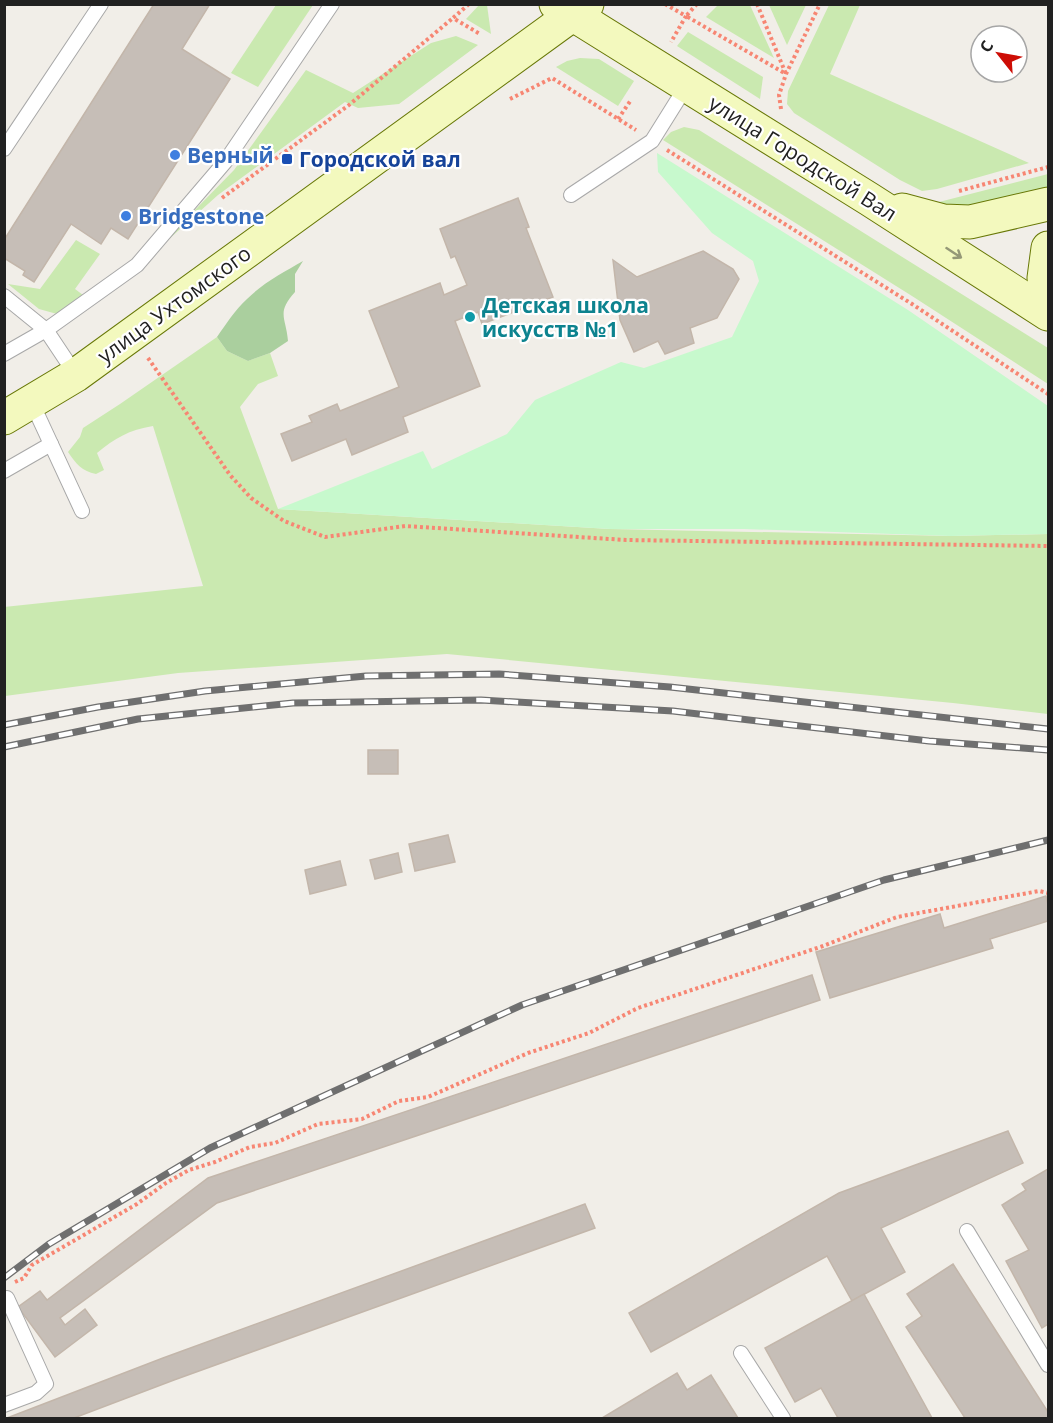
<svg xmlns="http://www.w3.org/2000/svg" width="1053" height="1423" viewBox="0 0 1053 1423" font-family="'Open Sans',sans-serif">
<rect width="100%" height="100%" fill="#f1eee8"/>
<g fill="#cae9b0">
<path d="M480,4L487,5L491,34L466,19Z"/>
<path d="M276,5H313L258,87L231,73Z"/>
<path d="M718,5H750L774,58L706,17Z"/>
<path d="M769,5H806L787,45Z"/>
<path d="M829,5H860L830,74L1029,163L937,189L922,191L900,180L794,113L787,104L788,91Z"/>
<path d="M688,32L763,77L760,99L677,46Z"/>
<path d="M456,36L478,45L399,104L358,108L345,102L218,195L149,257L234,170L306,70L353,93L431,43Z"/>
<path d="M580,58L599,59L634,81L618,106L556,67L567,61Z"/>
<path d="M684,127L699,130L1048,348V384L912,296L663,140L671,132Z"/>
<path d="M1048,174V190L955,209L939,202Z"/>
<path d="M76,240L100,254L75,289L83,295L57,314L39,309L8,284L40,289Z"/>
<path d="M217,337L227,351L248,361L270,353L278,376L258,384L240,407L278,509L610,529L951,536L1048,534V714L953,703L447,654L178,673L5,696L4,607L203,586L153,426C129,430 115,438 97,453L104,470L96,474C82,471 76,464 68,452L80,437L83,428L120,404Z"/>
</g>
<path fill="#aacf9e" d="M303,261L295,274V292C276,313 286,317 288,341L270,353L248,361L227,351L217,337C226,324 235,310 247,299C263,283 284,272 303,261Z"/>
<path fill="#c7f9cd" d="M657,153L908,310L1048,406V534L951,536L744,529H610L278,509L423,451L432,469L507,434L535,400L621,362L644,368L732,337L759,281L753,261L712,233L658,172Z"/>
<g fill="#c6beb7" stroke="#c3b6aa" stroke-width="1.5">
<path d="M154,4H210L182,49L230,79L128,239L111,228L101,244L71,224L34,282L23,275L25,271L4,258V240Z"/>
<path d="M518,198L529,227L526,228L553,297L482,324L478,312L455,321L480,386L403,417L408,432L352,455L346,439L292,461L281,434L312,422L309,416L337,404L340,411L399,387L369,311L440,283L444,295L467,285L455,256L451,258L440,229Z"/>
<path d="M703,251L733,269L739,279L717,318L690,328L694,343L665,354L658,341L634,352L620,320L613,260L637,277Z"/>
<rect x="368" y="750" width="30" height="24"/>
<path d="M448,835L455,862L415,871L409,844Z"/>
<path d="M398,853L402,872L375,879L370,860Z"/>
<path d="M340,861L346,885L310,894L305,870Z"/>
<path d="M1046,896L1048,905V921L990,939L993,948L830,998L816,952L940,914L944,928Z"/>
<path d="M812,975L820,1000L217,1203L60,1318L65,1325L85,1309L97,1325L55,1357L18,1307L40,1291L47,1300L208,1178Z"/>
<path d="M1008,1131L1023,1163L881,1228L905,1272L852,1301L827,1256L651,1352L629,1313L839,1193Z"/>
<path d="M1048,1169V1324L1042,1328L1006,1261L1029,1250L1002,1205L1026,1190L1022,1184Z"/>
<path d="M585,1204L595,1228L174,1380L74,1418H7L163,1358Z"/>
<path d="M953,1264L1048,1412V1418H965L906,1327L922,1316L907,1294Z"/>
<path d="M864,1294L893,1347L932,1418H838L821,1388L795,1402L765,1348Z"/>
<path d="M677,1373L687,1390L711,1375L738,1418H602Z"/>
</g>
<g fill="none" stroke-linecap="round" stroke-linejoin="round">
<g stroke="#a8a8a8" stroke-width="16">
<g id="lane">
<path d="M4,149L101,4"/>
<path d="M571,195L652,141L687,85"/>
<path d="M4,296L46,330L76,375"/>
<path d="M4,354L46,330L137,265L225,162L332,4"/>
<path d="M32,403L82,511"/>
<path d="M4,471L51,444"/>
<path d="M967,1231L1048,1365"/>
<path d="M741,1353L783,1418"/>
<path d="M4,1405L36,1393L46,1384L7,1298"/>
</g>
</g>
<g stroke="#687807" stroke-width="35">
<g id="secondary">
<path d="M556,4L869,199L1048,314"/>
<path d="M902,210L943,221L970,222L1048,204"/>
<path d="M1048,248L1044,278L1048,294"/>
<path d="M4,418L76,375L587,4"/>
</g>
</g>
<g stroke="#f78673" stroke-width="4" stroke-dasharray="3 3" stroke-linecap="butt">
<path d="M469,4L453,18L480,34"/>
<path d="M665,4L686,16L671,42"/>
<path d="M697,4L686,16L786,74"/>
<path d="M757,4L786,74"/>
<path d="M510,99L552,78L636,130"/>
<path d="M781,109L779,95L786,74L820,4"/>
<path d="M618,119L631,100"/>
<path d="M667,150L912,304L1048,394"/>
<path d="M959,191L1048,167"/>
<path d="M222,198L349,105L453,18"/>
<path d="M148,358L230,475L251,498L284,521L325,537L405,526L626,540L1048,546"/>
<path d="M15,1282L24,1278L32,1265L137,1204L166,1183L189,1170L215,1162L250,1147L275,1143L318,1124L362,1119L399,1101L428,1097L528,1053L589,1033L638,1008L823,946L897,917L1039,891L1048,893"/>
</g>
<use href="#lane" stroke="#fff" stroke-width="14"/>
<use href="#secondary" stroke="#f3f9be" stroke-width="33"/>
<g stroke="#6f6f6f" stroke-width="7">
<g id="rail">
<path d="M4,725L98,707L205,691L366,676L499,674L670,687L1048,729"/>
<path d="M4,747L138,719L293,703L481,700L673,711L929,741L1048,750"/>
<path d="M4,1278L49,1244L210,1148L522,1005L884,880L1048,840"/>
</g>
</g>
<use href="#rail" stroke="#fff" stroke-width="4.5" stroke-dasharray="14" stroke-linecap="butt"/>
</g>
<defs><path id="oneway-shaft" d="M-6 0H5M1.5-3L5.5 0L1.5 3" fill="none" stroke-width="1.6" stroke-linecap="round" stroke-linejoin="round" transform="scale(1.5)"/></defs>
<use stroke="#949877" href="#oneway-shaft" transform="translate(954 253) rotate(33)"/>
<g fill="#3f7fe0" stroke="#fff" stroke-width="2">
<circle cx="175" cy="155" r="6"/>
<circle cx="126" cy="216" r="6"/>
</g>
<rect fill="#1a4fb4" stroke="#fff" stroke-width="2" x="281" y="153" width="12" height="12" rx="3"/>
<circle fill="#0f9aa8" stroke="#fff" stroke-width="2" cx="470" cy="317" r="6"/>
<g text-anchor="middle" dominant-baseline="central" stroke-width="4.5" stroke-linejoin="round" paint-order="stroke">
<g font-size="21" font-weight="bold" fill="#366cbe" stroke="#fff" text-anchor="start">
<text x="187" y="155">Верный</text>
<text x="138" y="216">Bridgestone</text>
</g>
<g font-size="21" fill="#212121" stroke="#fff">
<text transform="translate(803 158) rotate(32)">улица Городской Вал</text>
<text transform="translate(174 304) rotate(-36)">улица Ухтомского</text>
</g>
<g font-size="21" font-weight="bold" fill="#164399" stroke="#fff" text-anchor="start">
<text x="299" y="159">Городской вал</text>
</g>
<g font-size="21" font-weight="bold" fill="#0d838f" stroke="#fff" text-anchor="start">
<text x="482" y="305">Детская школа<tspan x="482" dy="24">искусств №1</tspan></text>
</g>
</g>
<rect width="1053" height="1423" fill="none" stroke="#212121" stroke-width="12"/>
<g transform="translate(999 54) rotate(301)"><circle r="28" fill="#ffffff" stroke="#a6a6a6" stroke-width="1.5"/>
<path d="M0-4.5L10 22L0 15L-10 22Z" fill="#cd0d05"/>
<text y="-9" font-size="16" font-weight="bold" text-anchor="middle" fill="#212121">С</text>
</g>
</svg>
